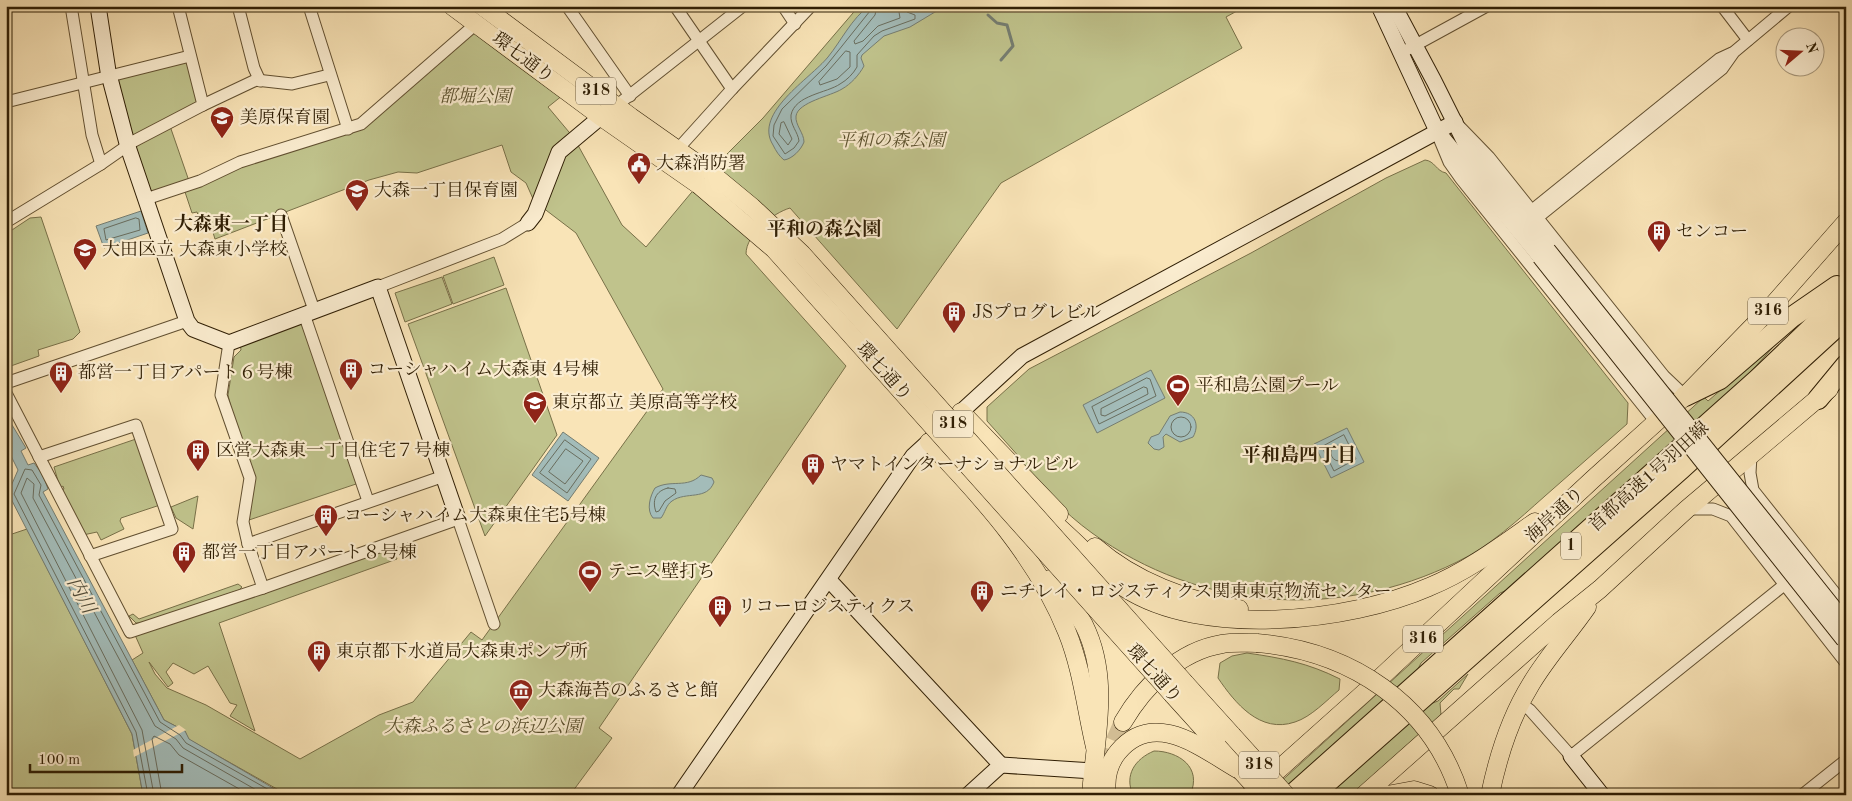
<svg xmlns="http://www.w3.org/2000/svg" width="1852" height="801" viewBox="0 0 1852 801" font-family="'Old Standard TT','Noto Serif JP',serif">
<rect width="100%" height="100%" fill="#f9e4b7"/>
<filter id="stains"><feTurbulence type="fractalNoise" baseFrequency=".004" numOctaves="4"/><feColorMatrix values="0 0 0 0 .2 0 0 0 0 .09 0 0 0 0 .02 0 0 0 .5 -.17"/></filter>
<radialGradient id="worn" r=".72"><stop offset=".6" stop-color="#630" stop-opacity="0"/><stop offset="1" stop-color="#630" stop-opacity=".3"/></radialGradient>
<g fill="#c0c38c" stroke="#787048">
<path d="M859,6H1246L1226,17L1242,48L1001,183L897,329L790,208C773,213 746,234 746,254L846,366L599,728L612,738L570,795H300L284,793L188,739L185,731L164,720L132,660L143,653L135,635L383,547L386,554L394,552L397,559L219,623L255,731L230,716L237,705L230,703L208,666L194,674L173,663L166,672L173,683L168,687L149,662L155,674L167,688L206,705L300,759L379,715L413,702L471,632L482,640L663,389L576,233L534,201L526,183L511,172L502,145L417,173L398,172L369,180L215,239L211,226L203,229L197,212L192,213L184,189L242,163L349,131L473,29L563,95L548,107L574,138L622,225L646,247L691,193L720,167L717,164L763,118Z"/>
<path d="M189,60L201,102L152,129L130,136L115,80Z"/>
<path d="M170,126L189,181L149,194L134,148Z"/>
<path d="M1425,160C1435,161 1436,171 1446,173L1628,403L1627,424C1600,448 1572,472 1545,496C1518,520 1490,546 1457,562C1338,621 1200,611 1092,533C1064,513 1041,487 1018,462L1021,459L987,421V407L1029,369L1251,253L1386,178Z"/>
<path d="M41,217L80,332L73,339L38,350L39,356L8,367L6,234L30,218Z"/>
<path d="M494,257L504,285L453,304L443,276Z"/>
<path d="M442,277L452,304L405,322L395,293Z"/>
<path d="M506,288L557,435L485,536L408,324Z"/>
<path d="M301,320L359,483L246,521L254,476L240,446L228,395L234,357L241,350L240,343Z"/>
<path d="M1783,336L1740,384L1517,586L1500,593L1421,663L1412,681L1284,795H1266L1704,397L1708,401Z"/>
<path d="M136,439L160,505L121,518L120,521L124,529L101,540L97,532L83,535L61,491L64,489L63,486L60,488L54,467Z"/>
<path d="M198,496L193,529L176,518L171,507Z"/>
<path d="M27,529L132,734L143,795H6V536Z"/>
<path d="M238,584L242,587L239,590L143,623H136L129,616L133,614L139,619Z"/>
<path d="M1247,653C1282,658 1308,663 1340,679L1339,690C1327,700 1311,717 1295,722C1260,734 1235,703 1218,678L1220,663L1232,656Z"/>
<path d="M1468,674L1459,689H1454L1440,703L1441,715L1352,795H1325L1425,706L1438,701Z"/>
<path d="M1154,751C1178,751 1203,767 1190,795H1133C1124,775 1135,759 1154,751Z"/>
</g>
<g fill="#a3bcb9" stroke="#757d71">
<path d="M869,6H900L919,10L925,6H945L910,27L884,36L862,55L861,58L864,66C859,75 851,84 842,89C831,96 798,102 796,116C795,125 804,133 804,142C801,150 792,159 784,160C779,156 776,151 773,145C753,113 810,79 828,57C841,41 852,18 869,6Z"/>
<path d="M141,211L148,233L104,248L96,226Z"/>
<path d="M1151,370L1165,398L1097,433L1083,405Z"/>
<path d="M1180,412C1195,412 1200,425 1193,437L1180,442L1166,434L1163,437L1164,447L1159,450L1154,449L1148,443L1151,437L1159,434L1170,416Z"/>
<path d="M6,415L26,448L21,451L28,465L34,463L43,475L48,489L43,492L164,720L185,731L189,739L285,795H143L132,734L8,493L18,470L11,456L6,458Z"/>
<path d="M1347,428L1364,462L1331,478L1314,444Z"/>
<path d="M563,432L599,458L568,501L532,475Z"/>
<path d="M701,475L712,478L714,482C707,501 686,491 672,501C666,505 665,513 661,518H653C646,510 650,496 655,488C671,479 687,489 701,475Z"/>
</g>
<path fill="#f9e4b7" d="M179,725L186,730L134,757L133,750Z"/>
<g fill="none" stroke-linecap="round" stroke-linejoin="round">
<g stroke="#696d5e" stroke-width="1">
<path d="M871,6L870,11L826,66L782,109L774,125L773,136L785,154L794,148L799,141C798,132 790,125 791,115C795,95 827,93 840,84C847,80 853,74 857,67V55L874,36L882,31L915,19V15L907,12L905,6"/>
<path d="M877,6L875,15L854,41L855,44L863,41L878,26L900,18L898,6"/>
<path d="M846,51L850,52V67L837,79L820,85L819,82Z"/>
<path d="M784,122L792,139L788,145L779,134L781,123Z"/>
<path d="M136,218L139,219L140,230L106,240L104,229Z"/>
<path d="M1147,378L1150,379L1156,396L1099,424L1092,407Z"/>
<path d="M1144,387L1147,388L1148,394L1105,416L1101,415V409Z"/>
<circle cx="1181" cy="427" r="10"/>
<path d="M1344,435L1356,459L1334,471L1322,447Z"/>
<path d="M565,440L591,459L567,493L540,473Z"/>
<circle cx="1339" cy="453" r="8"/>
<path d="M566,449L583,461L565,484L549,472Z"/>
<path d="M668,488L675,489L676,493L665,501L659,511L656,512C652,501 655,491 668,488Z"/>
<path d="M148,795L136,732L14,494L25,469L32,470L41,485L39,495L160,722L180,735L186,743L278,795"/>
<path d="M154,795L142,730L21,493L27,478L34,484L33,498L155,726L176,739L183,748L265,795"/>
<path d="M162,795L152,739L154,736L170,744L179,755L250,795"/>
</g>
<path stroke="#757d71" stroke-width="3" d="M988,15L997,23L1007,25L1013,46L1001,60"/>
<path stroke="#d1bc93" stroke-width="18" stroke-dasharray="18 9" stroke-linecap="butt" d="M1107,767L1113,745L1123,722"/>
<g stroke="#625031" stroke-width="13">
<g id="street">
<path d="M71,6L92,135L101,164"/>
<path d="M238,6L254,68L260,81"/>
<path d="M309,6L348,129"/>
<path d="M567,6L630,96"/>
<path d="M675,6L732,89"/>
<path d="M783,6L795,24"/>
<path d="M1722,6L1748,40"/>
<path d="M1401,53L1487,6"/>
<path d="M6,102L190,56"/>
<path d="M203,105L256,80L292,84L329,75"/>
<path d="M616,106L743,6"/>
<path d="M1459,126L1489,157L1664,376L1685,396"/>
<path d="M1439,138L1449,162L1461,179L1656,422"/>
<path d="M677,150L732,89L811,6"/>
<path d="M146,199L200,181L240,162L361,124L477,23"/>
<path d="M1531,211L1719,59L1732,53"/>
<path d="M281,215L314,310"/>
<path d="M1537,218L1722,69L1734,52L1789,6"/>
<path d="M6,222L101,164L134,141L203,105L178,6"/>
<path d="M378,287L502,239L528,223"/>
<path d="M304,314L368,501"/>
<path d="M229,343L221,395L250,478L243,522L248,544L263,588"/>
<path d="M6,383L187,321"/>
<path d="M6,393L130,632L263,588L458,519L494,624"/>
<path d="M1751,456L1750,473L1753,490L1846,607"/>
<path d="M39,457L136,425L172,529L90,556"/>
<path d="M1687,509H1713L1731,516L1846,663"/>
<path d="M248,544L444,476"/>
<path d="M1520,703L1530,710L1571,756L1784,585"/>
<path d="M1802,795L1846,760"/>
</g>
</g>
<g stroke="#2f1e04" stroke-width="17">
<g id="secondary">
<path d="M98,6L108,71L128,147L187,321L193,329L229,343L378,287L458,519"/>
<path d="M1379,6L1437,131L1540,257"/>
<path d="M1394,6L1434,81L1468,149L1548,250"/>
<path d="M528,223L535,214L559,152L609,110"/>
<path d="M829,580L1001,765L968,795"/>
<path d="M1571,756L1602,795"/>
<path d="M1001,765L1093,771"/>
<path d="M679,795L913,456L1022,356L1455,122"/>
</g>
</g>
<g stroke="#2f1e04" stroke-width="19">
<g id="primary">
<path d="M452,6L600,116L699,185"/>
<path d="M482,6L631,117L712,174"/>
<path d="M961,412L1059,514"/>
<path d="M929,442C983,498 1038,559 1067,632C1082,669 1086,709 1095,747"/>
<path d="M1036,507C1052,521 1068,535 1083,550C1097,563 1110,578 1125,588C1202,638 1349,622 1429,587C1468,571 1501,546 1535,522"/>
<path d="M1095,547C1134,581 1188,602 1239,609"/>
<path d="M1050,579C1062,594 1075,609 1084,625C1111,679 1095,738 1091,795"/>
<path d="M1185,683L1232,735"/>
<path d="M1173,695L1231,759"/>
<path d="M1123,722C1144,686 1179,651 1222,644C1233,642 1245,643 1257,643"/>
<path d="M1107,795C1105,779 1108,764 1118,752C1155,707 1205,751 1241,771"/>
<path d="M1250,795L1364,693L1592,480L1685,396L1765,314L1846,222"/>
<path d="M1364,795L1559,622L1600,589L1687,509L1829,389"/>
<path d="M1387,795L1414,790L1430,795"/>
<path d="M1490,795C1498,756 1510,718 1531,684C1547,657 1569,633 1587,607"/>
</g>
</g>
<g stroke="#2f1e04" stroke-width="22">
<g id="highway">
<path d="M1685,396L1720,379L1792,317L1837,286"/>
<path d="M1818,399L1846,365"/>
<path d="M1292,795L1758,379L1846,295"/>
<path d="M1313,795L1681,469L1846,318"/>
</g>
</g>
<use href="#street" stroke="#fbedd0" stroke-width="11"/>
<use href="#secondary" stroke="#fbedd0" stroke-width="15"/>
<use href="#primary" stroke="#f9e4b7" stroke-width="18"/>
<use href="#highway" stroke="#f9e4b7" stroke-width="20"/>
<g stroke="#2f1e04" stroke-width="17" stroke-linecap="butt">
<g id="secondary-bridge">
<path d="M1548,250L1846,623"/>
<path d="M1540,257L1844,640"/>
</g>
</g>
<g stroke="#2f1e04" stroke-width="19" stroke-linecap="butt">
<g id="primary-bridge">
<path d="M712,174L752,207L802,254L1185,683"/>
<path d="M699,185L774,249L1173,695"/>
<path d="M1257,643C1350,651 1431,703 1460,795"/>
<path d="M1232,735L1286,795"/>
<path d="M1241,771L1263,795"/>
</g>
</g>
<use href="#secondary-bridge" stroke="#fbedd0" stroke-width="15"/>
<use href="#primary-bridge" stroke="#f9e4b7" stroke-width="18"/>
</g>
<defs>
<g id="school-pin" transform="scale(1.25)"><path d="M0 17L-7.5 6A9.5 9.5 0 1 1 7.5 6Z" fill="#8f2418" stroke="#fbedd0"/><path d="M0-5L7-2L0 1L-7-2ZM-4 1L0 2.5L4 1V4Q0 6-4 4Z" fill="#fff"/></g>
<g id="civic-pin" transform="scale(1.25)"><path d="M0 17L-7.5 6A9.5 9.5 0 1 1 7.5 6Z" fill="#8f2418" stroke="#fbedd0"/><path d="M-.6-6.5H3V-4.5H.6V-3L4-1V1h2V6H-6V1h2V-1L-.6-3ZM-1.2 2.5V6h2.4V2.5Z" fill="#fff"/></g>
<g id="building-pin" transform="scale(1.25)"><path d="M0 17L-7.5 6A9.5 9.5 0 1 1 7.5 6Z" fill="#8f2418" stroke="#fbedd0"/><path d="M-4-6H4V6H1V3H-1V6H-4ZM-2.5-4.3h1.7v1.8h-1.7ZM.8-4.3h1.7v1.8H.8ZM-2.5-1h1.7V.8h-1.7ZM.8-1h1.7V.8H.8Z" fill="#fff"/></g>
<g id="stadium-pin" transform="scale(1.25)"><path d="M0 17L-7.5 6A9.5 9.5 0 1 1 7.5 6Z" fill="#8f2418" stroke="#fbedd0"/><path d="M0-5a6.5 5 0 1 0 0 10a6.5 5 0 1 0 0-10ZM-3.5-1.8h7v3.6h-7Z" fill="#fff"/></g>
<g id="museum-pin" transform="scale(1.25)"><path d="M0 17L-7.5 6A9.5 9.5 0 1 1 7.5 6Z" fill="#8f2418" stroke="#fbedd0"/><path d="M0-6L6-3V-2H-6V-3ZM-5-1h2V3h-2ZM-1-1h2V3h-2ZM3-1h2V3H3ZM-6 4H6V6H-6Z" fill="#fff"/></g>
</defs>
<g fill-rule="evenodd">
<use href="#school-pin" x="222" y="118"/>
<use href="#civic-pin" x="639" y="164"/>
<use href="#school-pin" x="357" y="191"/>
<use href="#building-pin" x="1659" y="232"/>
<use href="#school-pin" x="85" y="250"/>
<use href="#building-pin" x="954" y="313"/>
<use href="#building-pin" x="351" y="370"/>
<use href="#building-pin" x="61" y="373"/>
<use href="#stadium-pin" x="1178" y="386"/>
<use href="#school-pin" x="535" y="403"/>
<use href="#building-pin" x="198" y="451"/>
<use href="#building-pin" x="813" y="465"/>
<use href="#building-pin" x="326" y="516"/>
<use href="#building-pin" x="184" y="553"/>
<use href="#stadium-pin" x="590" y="572"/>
<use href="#building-pin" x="982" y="592"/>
<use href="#building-pin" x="720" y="607"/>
<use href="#building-pin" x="319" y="652"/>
<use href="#museum-pin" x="521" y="691"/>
</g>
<g text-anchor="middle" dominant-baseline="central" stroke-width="4.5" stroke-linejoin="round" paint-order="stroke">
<g fill="#fbedd0" stroke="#6c5c41" stroke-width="1">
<rect x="576" y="77.5" width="40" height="27" rx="4"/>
<rect x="1748" y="297.5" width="40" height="27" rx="4"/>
<rect x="933" y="410.5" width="40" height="27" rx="4"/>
<rect x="1561" y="532.5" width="20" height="27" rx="4"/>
<rect x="1403" y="625.5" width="40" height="27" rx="4"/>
<rect x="1239" y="751.5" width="40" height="27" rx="4"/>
</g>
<g font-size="16" font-weight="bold" fill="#2f1e04">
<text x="596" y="91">318</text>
<text x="1768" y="311">316</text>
<text x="953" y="424">318</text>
<text x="1571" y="546">1</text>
<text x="1423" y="639">316</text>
<text x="1259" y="765">318</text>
</g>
<g font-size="18" fill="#2f1e04" stroke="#fbedd0">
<text transform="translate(523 58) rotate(37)">環七通り</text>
<text transform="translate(884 372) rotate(48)">環七通り</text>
<text transform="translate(1649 477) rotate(-42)">首都高速1号羽田線</text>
<text transform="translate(1555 515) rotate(-43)">海岸通り</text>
<text transform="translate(1154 674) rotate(48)">環七通り</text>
</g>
<g font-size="18" font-style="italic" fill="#5a502d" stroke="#fbedd0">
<text x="475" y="97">都堀公園</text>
<text x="891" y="141">平和の森公園</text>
<text x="483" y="727">大森ふるさとの浜辺公園</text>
</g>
<g font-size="18" fill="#2f1e04" stroke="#fbedd0" text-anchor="start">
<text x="240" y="118">美原保育園</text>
<text x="656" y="164">大森消防署</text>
<text x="374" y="191">大森一丁目保育園</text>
<text x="1676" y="232">センコー</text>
<text x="102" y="250">大田区立 大森東小学校</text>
<text x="972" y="313">JSプログレビル</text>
<text x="368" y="370">コーシャハイム大森東 4号棟</text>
<text x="78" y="373">都営一丁目アパート６号棟</text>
<text x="1196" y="386">平和島公園プール</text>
<text x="552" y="403">東京都立 美原高等学校</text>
<text x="216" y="451">区営大森東一丁目住宅７号棟</text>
<text x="830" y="465">ヤマトインターナショナルビル</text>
<text x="344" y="516">コーシャハイム大森東住宅5号棟</text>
<text x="202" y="553">都営一丁目アパート８号棟</text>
<text x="608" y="572">テニス壁打ち</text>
<text x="1000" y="592">ニチレイ・ロジスティクス関東東京物流センター</text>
<text x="738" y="607">リコーロジスティクス</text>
<text x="336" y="652">東京都下水道局大森東ポンプ所</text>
<text x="538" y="691">大森海苔のふるさと館</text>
</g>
<g font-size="19" font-weight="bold" fill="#2f1e04" stroke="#fbedd0">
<text x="231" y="225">大森東一丁目</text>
<text x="824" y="230">平和の森公園</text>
<text x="1299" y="456">平和島四丁目</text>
</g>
<g font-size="19" font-style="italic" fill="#524d3a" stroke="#fbedd0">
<text transform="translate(80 596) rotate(62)">内川</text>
</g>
</g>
<rect width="1852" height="801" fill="none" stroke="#f9e4b7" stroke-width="25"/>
<rect x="8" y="8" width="1837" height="786" fill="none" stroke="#2f1e04" stroke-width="2.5"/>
<rect x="12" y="12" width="1827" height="776" fill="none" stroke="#2f1e04"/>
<g transform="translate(1800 52) rotate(71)"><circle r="24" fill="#fbedd0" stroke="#a99a7e"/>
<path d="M0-4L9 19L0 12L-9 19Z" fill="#8f2418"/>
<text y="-8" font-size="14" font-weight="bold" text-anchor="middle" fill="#2f1e04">N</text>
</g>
<path d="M30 764v8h152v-8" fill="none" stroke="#2f1e04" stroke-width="2.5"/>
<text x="38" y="764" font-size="15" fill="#2f1e04" stroke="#fbedd0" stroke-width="4" paint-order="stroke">100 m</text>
<rect width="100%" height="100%" filter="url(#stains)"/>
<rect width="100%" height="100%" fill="url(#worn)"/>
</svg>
